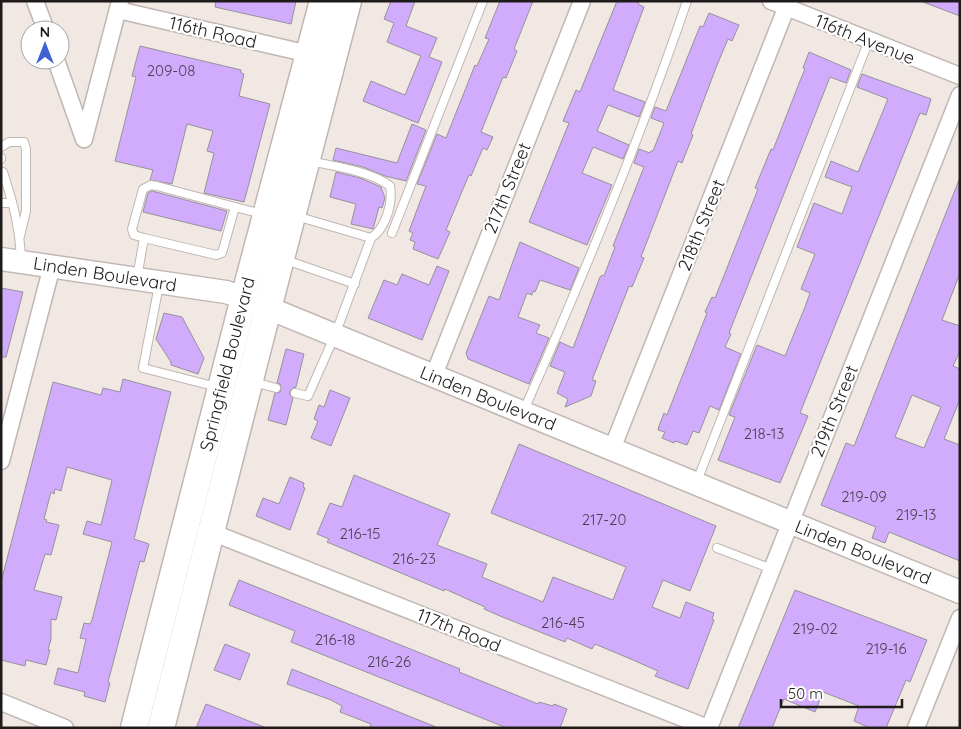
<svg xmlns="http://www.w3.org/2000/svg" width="961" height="729" viewBox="0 0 961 729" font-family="Quicksand,sans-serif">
<rect width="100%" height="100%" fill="#f1e7e3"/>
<g fill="#d1acfc" stroke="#95929a" fill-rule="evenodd">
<path d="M216,1H296L291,24L215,7Z"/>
<path d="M391,1H415L406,26L437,38L429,57L442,62L418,123L363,101L371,81L405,95L421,56L387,42L394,23L384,19Z"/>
<path d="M500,1H533L514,49L517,51L506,78L503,77L481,132L493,137L487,150L483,148L471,176L469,175L463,189L446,230L450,232L438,259L413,249L415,242L410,240L413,233L409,231L426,186L417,184L437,134L446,138L475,65L477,66L489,39L485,38Z"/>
<path d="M617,1H639L638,4L644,7L613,90L645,102L639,117L608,105L597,131L629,145L623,159L593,147L582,173L612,185L587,245L529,222L569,123L563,121L576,90L580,92Z"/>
<path d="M923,1H960V16L923,2Z"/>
<path d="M709,13L739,25L732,41L728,39L717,65L691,134L693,135L682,163L678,161L641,257L644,258L632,287L629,286L592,380L596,381L591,396L565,407L568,399L557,393L565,372L550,366L560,342L573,348L600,277L602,275L604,276L615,247L613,246L644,167L634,163L639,149L650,153L651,151H653L664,123L651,118L655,107L666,111L700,26L703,27Z"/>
<path d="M140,46L241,70V73L244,74L239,96L270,104L244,202L204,193L214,153L207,151L213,131L187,124L172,184L150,180L153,170L115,161L136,77L132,76Z"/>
<path d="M809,52L851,70L846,83L830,77L729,333L731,334L725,347L741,354L719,410L710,406L699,433L693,431L687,445L675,441L674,443L662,438L665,432L658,430L659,426L664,413L667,415L707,313L705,312L712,297L715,298L725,273L758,189L755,188L771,149L773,150L800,81L805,69L803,68Z"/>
<path d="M862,74L931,99L926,115L920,113L800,413L808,416L780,483L718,460L735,417L729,415L757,345L785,356L805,307L810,293L801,289L815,254L797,247L814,203L842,214L852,187L825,177L831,161L858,172L888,99L857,87Z"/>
<path d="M412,124L426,130L406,181L385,176L363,167L333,160L336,148L397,163Z"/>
<path d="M336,172L360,178L381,187L385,198L382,208L379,207L373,229L351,224L356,204L330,197Z"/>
<path d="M959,180L960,273L942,320L960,326V351L953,366L960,369V399L944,439L960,445V561L889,532L885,543L872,538L876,527L821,505L846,443L854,446ZM912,395L941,407L924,448L895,437Z"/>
<path d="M152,191L227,211L221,231L143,212L148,193Z"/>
<path d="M520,242L579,268L570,290L540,280L535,292L533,291L532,295L527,293L518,317L540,325L536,333L549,338L529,384L468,359L466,353L489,296L499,300Z"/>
<path d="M437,266L449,271L422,340L368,318L384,280L397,285L402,274L429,285Z"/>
<path d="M1,288L23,292L6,357H1Z"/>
<path d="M164,313L182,317L204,358L198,374L171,365V362L156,339Z"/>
<path d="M286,349L304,354L296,387L293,388L290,391V395L293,398L286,425L268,420L275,393L280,392L281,389L280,384L277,383Z"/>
<path d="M123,379L171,392L134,539L149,544L144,562L140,561L108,682L110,683L105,702L84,696L85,692L54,684L58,668L78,673L86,639L80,638L84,623L90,624L92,620L112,542L83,534L87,521L101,525L112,480L67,467L61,491L55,489L54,494L51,492L44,519L47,520L46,522L59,525L51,555L45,554L34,590L62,597L56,620L51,619V639L48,650H50L46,665L26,660L25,666L1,660V582L53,382L101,395L103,388L120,392Z"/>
<path d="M330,390L350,398L331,446L311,438L318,421L314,419L319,405L324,407Z"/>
<path d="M519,444L716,526L690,591L663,580L652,607L680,618L686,602L714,613L712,619L714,620L688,689L655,676L658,671L633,660L595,644L592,649L567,638L565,642L500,616L484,609L485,607L445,589L444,591L327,542L329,539L317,534L330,503L342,507L354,475L450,514L437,545L487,564L482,577L543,602L553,577L613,600L626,567L491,513Z"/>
<path d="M290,477L304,483L303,487L305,488L290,530L256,516L263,498L279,504Z"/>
<path d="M239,580L460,669L459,672L496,687L538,704L539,702L553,706L554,704L567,709L560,728H507L291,642L295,631L229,605Z"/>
<path d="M795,590L927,640L910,682L906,680L886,728H870L854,721L859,706L823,692L815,712L784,699L772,728H738Z"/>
<path d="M225,644L250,654L240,680L214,670Z"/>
<path d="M292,669L436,727V728H370L371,724L340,712L342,706L331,700L287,684Z"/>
<path d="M206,704L264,727L263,728H196Z"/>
</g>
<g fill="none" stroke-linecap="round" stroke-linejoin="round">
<g stroke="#c0b6b2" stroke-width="10">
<g id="lane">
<path d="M1,147L9,142H24L26,149V211L20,236"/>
<path d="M1,158V159"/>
<path d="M3,172C13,203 20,227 21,260"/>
<path d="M1,203H12"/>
<path d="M235,207L262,214"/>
<path d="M296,216L371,238"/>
<path d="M392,233L483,1"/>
<path d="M283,259L355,284"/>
<path d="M137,278L144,238L216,255L222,253L235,207L157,186L151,185L143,189L132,229L134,235L144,238"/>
<path d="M159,285L143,368L217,387"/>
<path d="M254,382L276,388"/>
<path d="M295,393L308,396L335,335L371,238C386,228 393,203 390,186C370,171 333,166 309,161"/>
<path d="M524,410C583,277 640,139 687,1"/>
<path d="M697,481L869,40"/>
<path d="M717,548L772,569"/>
</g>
</g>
<g stroke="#c0b6b2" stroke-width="19">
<g id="street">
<path d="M35,1L46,30"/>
<path d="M771,1L960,76"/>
<path d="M118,10L309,54"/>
<path d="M56,60L84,139"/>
<path d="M84,139L120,1"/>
<path d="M434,375L582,1"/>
<path d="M612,449L789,1"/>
<path d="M1,461L52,266"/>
<path d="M211,532L708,728"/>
<path d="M1,702L65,728"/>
<path d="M709,728L960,95"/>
<path d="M916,728L960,618"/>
</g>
</g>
<g stroke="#c0b6b2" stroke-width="25">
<path id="secondary" d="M1,259L226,292L244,298L960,592"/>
</g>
<g stroke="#c0b6b2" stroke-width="29">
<g id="primary">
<path d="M134,728L244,298L323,1"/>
<path d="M161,728C223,485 284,243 348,1"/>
</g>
</g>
<use href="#lane" stroke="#fff" stroke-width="8"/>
<use href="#street" stroke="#fff" stroke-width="16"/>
<use href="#secondary" stroke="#fff" stroke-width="22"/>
<use href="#primary" stroke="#fff" stroke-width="26"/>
</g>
<g text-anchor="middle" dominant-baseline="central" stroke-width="4.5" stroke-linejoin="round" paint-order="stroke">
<g font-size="15" fill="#4c3f52">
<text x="171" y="70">209-08</text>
<text x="764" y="433">218-13</text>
<text x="864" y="496">219-09</text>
<text x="916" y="514">219-13</text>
<text x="604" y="519">217-20</text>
<text x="360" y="533">216-15</text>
<text x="414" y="558">216-23</text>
<text x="563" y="622">216-45</text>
<text x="815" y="628">219-02</text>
<text x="335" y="639">216-18</text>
<text x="886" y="648">219-16</text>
<text x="389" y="661">216-26</text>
</g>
<g font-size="18" fill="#1f1b1a" stroke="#fff">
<text transform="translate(213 32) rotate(13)">116th Road</text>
<text transform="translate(865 39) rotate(22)">116th Avenue</text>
<text transform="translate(507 188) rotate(-68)">217th Street</text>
<text transform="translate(701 225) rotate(-68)">218th Street</text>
<text transform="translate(105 274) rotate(9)">Linden Boulevard</text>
<text transform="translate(227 364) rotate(-76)">Springfield Boulevard</text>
<text transform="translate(488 398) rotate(22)">Linden Boulevard</text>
<text transform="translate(834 411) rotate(-68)">219th Street</text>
<text transform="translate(863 552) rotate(22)">Linden Boulevard</text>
<text transform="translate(459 630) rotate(22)">117th Road</text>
</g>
</g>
<rect width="961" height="729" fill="none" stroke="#1f1b1a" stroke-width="5"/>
<g transform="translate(45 45)"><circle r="24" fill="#ffffff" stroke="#a5a4a3"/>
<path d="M0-4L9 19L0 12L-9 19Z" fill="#3e62d3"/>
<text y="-8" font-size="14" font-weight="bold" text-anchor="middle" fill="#1f1b1a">N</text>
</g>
<path d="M781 699v8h121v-8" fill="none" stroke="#1f1b1a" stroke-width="2.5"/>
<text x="788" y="699" font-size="15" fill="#1f1b1a" stroke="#ffffff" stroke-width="4" paint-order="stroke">50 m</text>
</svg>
